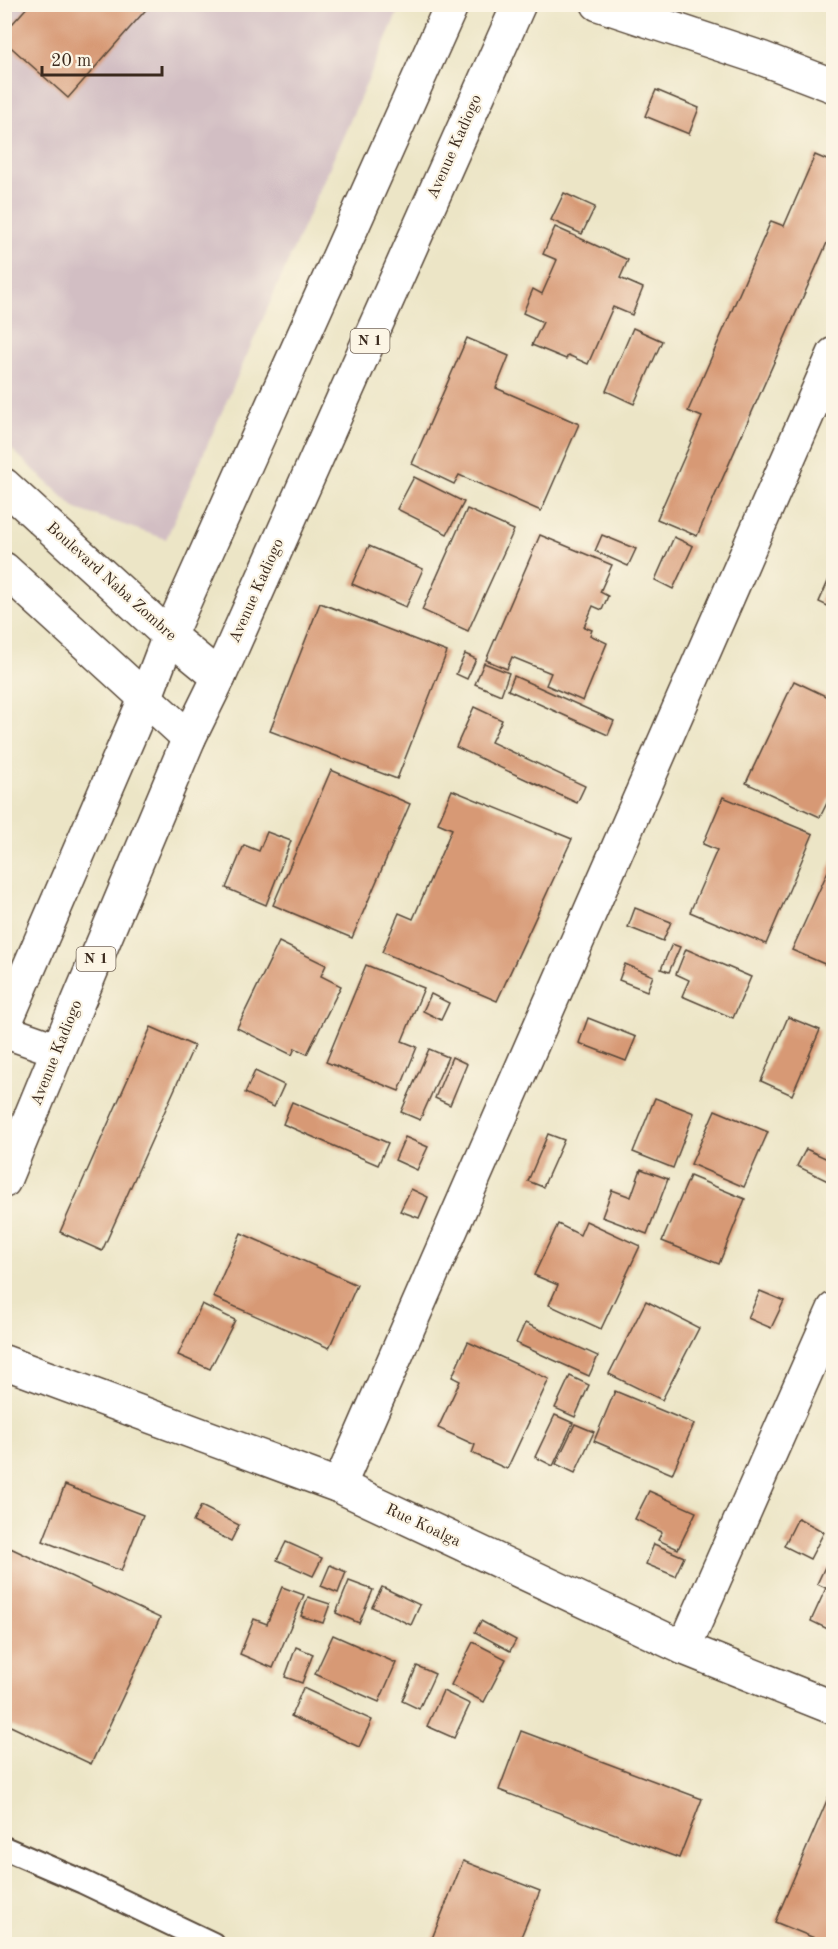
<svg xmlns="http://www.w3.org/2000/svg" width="838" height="1949" viewBox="0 0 838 1949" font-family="'Old Standard TT',serif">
<rect width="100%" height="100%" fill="#fcf5e5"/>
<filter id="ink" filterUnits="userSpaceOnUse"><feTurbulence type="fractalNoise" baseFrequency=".0167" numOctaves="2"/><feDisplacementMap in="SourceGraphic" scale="12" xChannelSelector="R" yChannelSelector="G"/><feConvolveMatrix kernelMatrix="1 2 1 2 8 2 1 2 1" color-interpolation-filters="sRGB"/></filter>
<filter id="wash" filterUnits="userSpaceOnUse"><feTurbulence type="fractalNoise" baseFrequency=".008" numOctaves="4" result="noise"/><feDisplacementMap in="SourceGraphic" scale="24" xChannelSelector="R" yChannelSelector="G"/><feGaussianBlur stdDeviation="1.35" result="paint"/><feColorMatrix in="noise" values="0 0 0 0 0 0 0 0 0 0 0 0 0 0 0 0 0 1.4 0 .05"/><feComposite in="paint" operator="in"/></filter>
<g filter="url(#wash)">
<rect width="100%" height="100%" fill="#ece5c6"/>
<path fill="#d2bec3" d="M4,5H401L166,539L76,509L5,443Z"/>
<g id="blocks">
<g fill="#d79975">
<path d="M30,4H151L68,98L4,41V33Z"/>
<path d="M656,90L699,108L689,134L645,116Z"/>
<path d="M815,155L834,163V227L697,536L657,519L702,417L688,411L771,221L784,226Z"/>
<path d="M564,193L595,207L582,234L551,220Z"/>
<path d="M555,227L628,260L620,278L643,288L632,315L613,307L588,364L568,355L566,359L532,345L543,322L523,313L533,289L542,294L557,260L543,254Z"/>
<path d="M633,328L662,341L634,404L606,391Z"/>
<path d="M467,338L509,356L496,388L579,424L541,511L459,475L454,484L412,464Z"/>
<path d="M414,477L464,502L447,534L397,509Z"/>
<path d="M467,509L514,530L468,631L422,610Z"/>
<path d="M540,535L612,565L600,592L608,596L602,610L593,606L584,627L592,630L590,635L607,643L583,701L546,685L551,673L512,657L507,669L486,660Z"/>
<path d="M602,535L636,549L628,566L595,551Z"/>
<path d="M674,537L693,546L673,589L655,580Z"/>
<path d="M369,546L423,569L406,607L352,584Z"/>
<path d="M830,577L834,579V609L819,602Z"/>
<path d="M320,603L447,652L397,779L270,731Z"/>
<path d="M465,654L476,659L467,679L456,674Z"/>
<path d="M484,663L509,673L501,695L475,684Z"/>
<path d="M514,676L614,721L608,735L508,690Z"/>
<path d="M794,681L834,700V789L820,817L746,783Z"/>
<path d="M474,707L502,720L491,742L585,786L577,803L456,747Z"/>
<path d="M331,770L410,804L352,938L273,905Z"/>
<path d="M452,790L572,839L497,1001L382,952L399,913L413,919L452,829L438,823Z"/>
<path d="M723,797L813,834L766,944L690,912L717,850L703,844Z"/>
<path d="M267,832L291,841L266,905L226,888L244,845L259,851Z"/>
<path d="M834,858V968L792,950Z"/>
<path d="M635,908L671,922L663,941L628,927Z"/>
<path d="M279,942L326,965L321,976L341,986L307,1054L295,1048L292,1055L237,1028Z"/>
<path d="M672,944L680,947L669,972L661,969Z"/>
<path d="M686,949L751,977L733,1018L682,996L689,980L676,974Z"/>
<path d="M625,964L653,976L647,991L619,980Z"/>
<path d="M366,965L424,988L402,1041L417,1047L399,1091L326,1062Z"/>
<path d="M431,994L449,1003L441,1020L423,1011Z"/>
<path d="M788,1017L820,1030L792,1095L761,1081Z"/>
<path d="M588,1018L636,1037L626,1061L579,1043Z"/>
<path d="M151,1027L194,1046L102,1251L60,1232Z"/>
<path d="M429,1049L448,1057L420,1120L401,1112Z"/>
<path d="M452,1057L467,1064L450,1105L435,1098Z"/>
<path d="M255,1071L284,1085L274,1107L245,1093Z"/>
<path d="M655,1098L694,1113L673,1168L633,1152Z"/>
<path d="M292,1102L388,1143L378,1165L283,1124Z"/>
<path d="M715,1110L768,1132L744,1187L691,1164Z"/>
<path d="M548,1134L564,1140L543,1187L528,1181Z"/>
<path d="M405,1137L428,1147L417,1170L395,1160Z"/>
<path d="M806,1149L834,1162V1184L797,1166Z"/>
<path d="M641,1169L668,1179L647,1234L602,1217L612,1190L631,1197Z"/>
<path d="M690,1176L745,1199L719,1264L662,1241Z"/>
<path d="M411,1189L428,1197L419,1218L400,1211Z"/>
<path d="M586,1221L640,1246L601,1329L549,1305L558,1285L534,1275L558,1224L580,1235Z"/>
<path d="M241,1233L357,1285L329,1348L213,1297Z"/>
<path d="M760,1291L784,1301L771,1328L748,1318Z"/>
<path d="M646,1301L699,1328L662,1400L609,1374Z"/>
<path d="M202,1304L235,1320L210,1369L178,1355Z"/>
<path d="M525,1323L598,1356L589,1376L516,1343Z"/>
<path d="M468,1342L549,1379L507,1469L472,1453L475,1445L438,1428L460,1381L452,1377Z"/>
<path d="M570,1376L589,1385L575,1417L555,1408Z"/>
<path d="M615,1391L694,1424L672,1474L594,1441Z"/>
<path d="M555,1415L573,1423L553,1466L535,1457Z"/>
<path d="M575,1424L594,1432L575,1473L556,1464Z"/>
<path d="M65,1485L143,1515L121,1571L43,1541Z"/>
<path d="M649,1491L696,1512L678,1549L658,1540L662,1532L635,1519Z"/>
<path d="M201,1506L239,1525L231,1541L193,1522Z"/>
<path d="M798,1518L824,1532L810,1559L784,1546Z"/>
<path d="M286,1542L322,1558L313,1576L277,1560Z"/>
<path d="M654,1544L684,1557L675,1576L646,1564Z"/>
<path d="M4,1545L160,1618L91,1764L4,1723Z"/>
<path d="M330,1565L346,1572L338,1593L321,1586Z"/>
<path d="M825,1567L834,1571V1632L811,1621L826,1588L817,1584Z"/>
<path d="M349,1581L373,1590L359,1623L336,1613Z"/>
<path d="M282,1587L304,1595L273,1668L240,1654L254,1619L267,1624Z"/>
<path d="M382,1587L420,1605L411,1625L372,1607Z"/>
<path d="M308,1597L330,1604L323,1623L301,1616Z"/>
<path d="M481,1621L516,1640L510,1651L475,1632Z"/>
<path d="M333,1635L396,1663L379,1702L315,1674Z"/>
<path d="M473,1642L506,1659L484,1702L451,1685Z"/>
<path d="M296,1647L313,1654L302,1683L285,1677Z"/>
<path d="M417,1666L435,1674L419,1709L402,1701Z"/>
<path d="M303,1688L372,1720L359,1747L291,1716Z"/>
<path d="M443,1691L470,1704L454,1738L427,1726Z"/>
<path d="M521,1731L702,1799L679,1858L499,1790Z"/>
<path d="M834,1784V1944H829L775,1922Z"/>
<path d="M463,1861L540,1891L518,1944H441L431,1941Z"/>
</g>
</g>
</g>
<g filter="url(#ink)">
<use href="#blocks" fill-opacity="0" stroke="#564637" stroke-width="1.5"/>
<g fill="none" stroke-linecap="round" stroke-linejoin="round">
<g stroke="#564637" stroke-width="26">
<path id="service" d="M4,1848L83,1882L213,1944"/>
</g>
<g stroke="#564637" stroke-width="36">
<g id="minor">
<path d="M4,1031L58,1050"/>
<path d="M4,1362L339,1486L684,1648L834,1708"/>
<path d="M339,1486L834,354"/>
<path d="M684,1648L834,1309"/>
</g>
</g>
<g stroke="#564637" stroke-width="36">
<g id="secondary">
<path d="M598,4L761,58L834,86"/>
<path d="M4,485L169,636L219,677"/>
<path d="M4,569L189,738"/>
</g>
</g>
<g stroke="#564637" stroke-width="36">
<g id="trunk">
<path d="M4,1026L145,699L169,636L452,4"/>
<path d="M4,1181L58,1050L189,738L219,677L519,4"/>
</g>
</g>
<use href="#service" stroke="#fff" stroke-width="22"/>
<use href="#minor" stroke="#fff" stroke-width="33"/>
<use href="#secondary" stroke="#fff" stroke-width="33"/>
<use href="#trunk" stroke="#fff" stroke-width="33"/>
</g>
</g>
<g text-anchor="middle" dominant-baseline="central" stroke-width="4.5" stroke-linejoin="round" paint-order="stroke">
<g fill="#fcf5e5" stroke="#75675a" stroke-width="1.5">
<rect x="350.5" y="329" width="39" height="24" rx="4.5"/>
<rect x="76.5" y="947" width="39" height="24" rx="4.5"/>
</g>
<g font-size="15" font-weight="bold" fill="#3b2a1e">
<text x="370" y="341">N 1</text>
<text x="96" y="959">N 1</text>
</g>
<g font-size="16" fill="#3b2a1e" stroke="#fcf5e5">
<text transform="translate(455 147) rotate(-66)">Avenue Kadiogo</text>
<text transform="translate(111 582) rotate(42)">Boulevard Naba Zombre</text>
<text transform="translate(257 591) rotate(-66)">Avenue Kadiogo</text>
<text transform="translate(57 1053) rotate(-68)">Avenue Kadiogo</text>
<text transform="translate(423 1526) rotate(25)">Rue Koalga</text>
</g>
</g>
<rect width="838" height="1949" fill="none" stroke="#fcf5e5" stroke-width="24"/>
<path d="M42 66v9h120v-9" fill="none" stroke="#3b2a1e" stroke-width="3"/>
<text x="51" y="66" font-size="18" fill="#3b2a1e" stroke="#fcf5e5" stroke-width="4.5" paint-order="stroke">20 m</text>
</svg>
